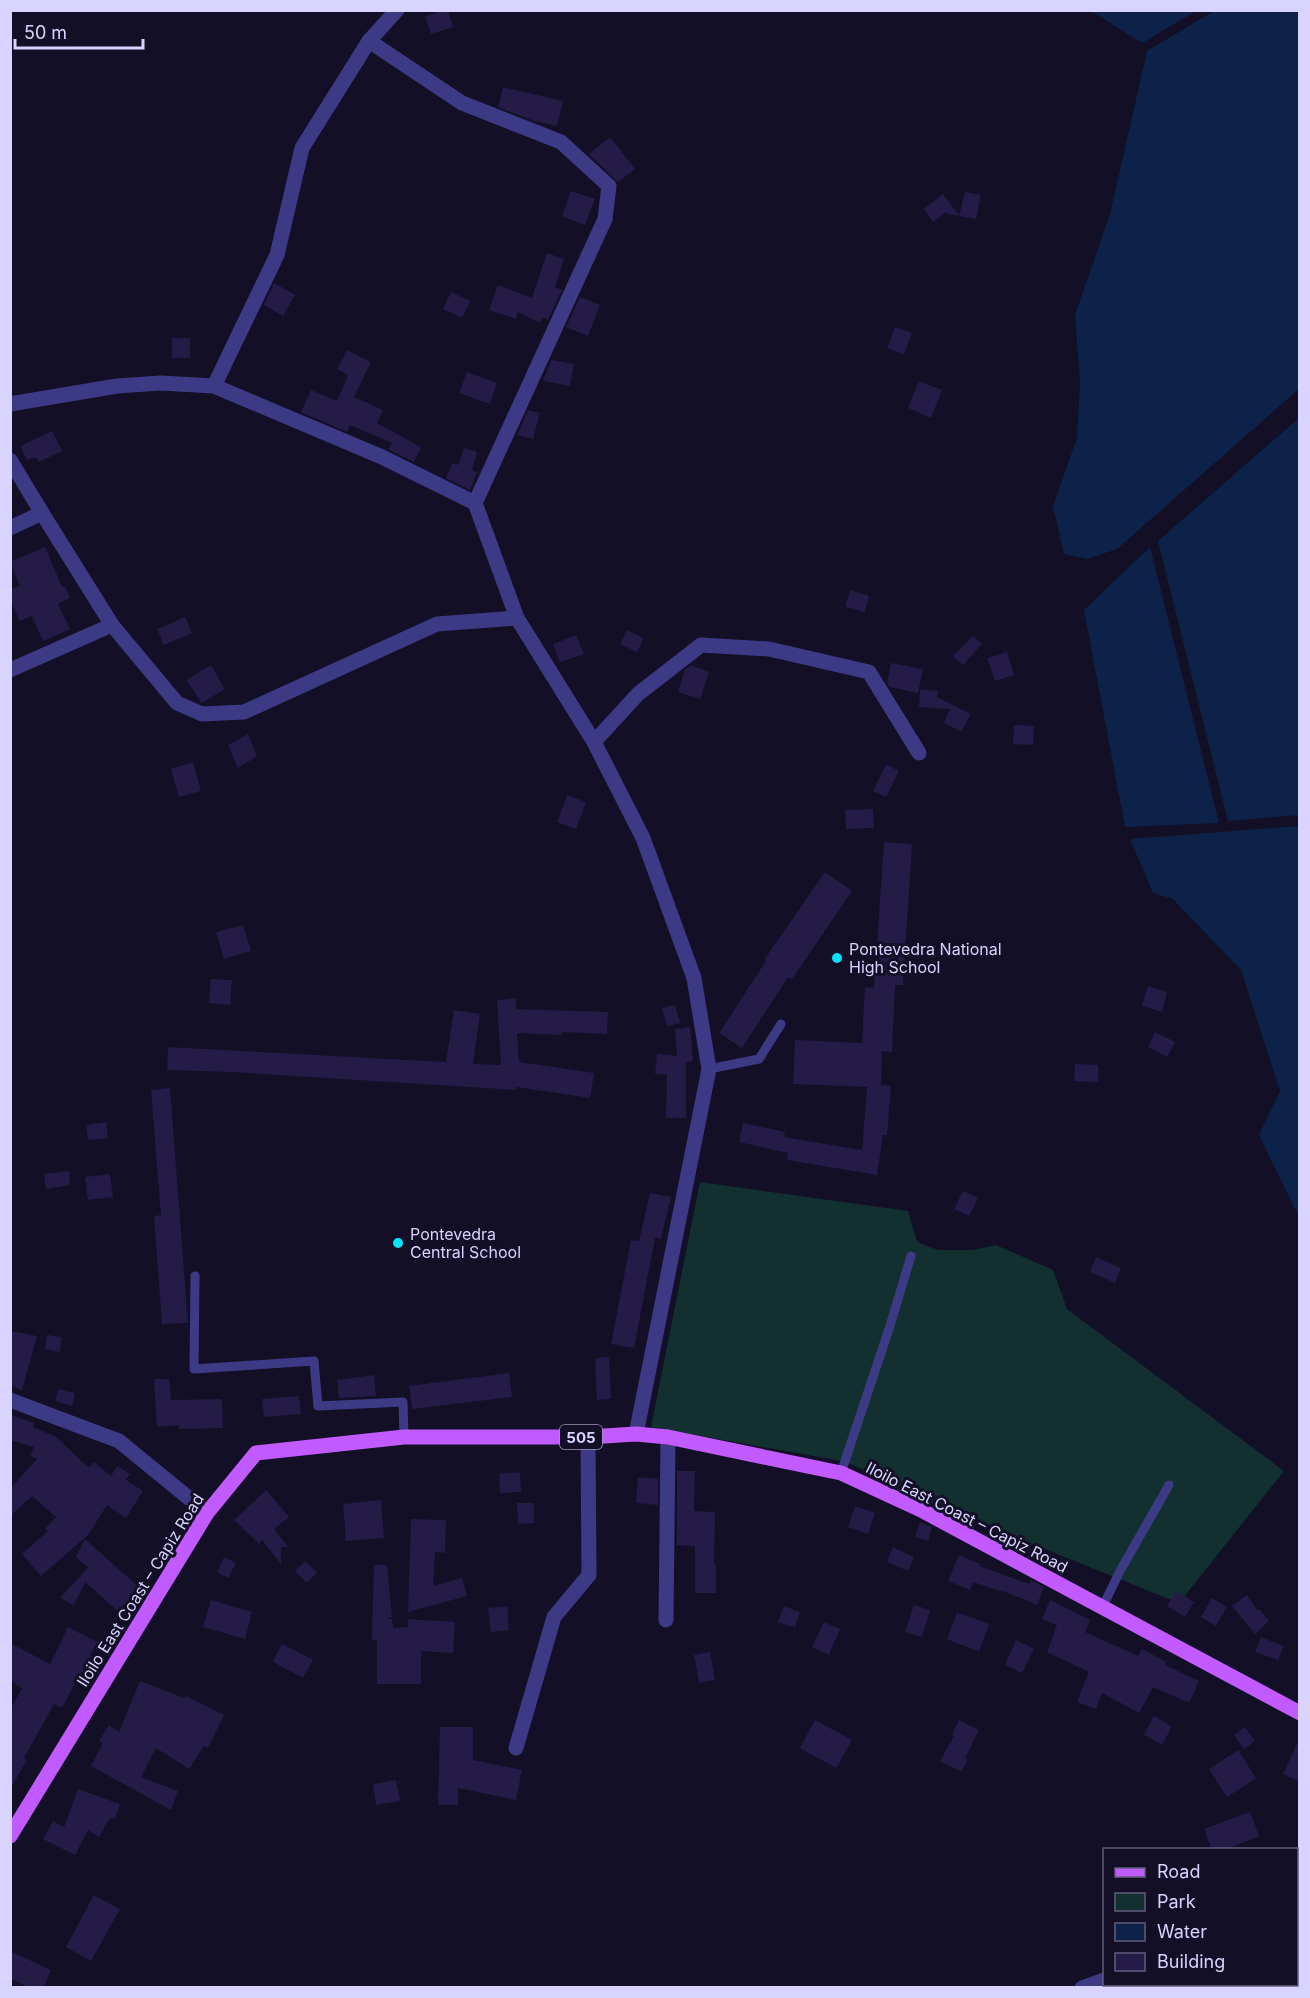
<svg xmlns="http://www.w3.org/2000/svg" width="1310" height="1998" viewBox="0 0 1310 1998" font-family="Inter,sans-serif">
<rect width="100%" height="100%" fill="#130f26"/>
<path fill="#12302f" d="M700,1182L908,1211L917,1242L938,1250H973L996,1245L1053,1270L1067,1309L1284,1471L1179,1603L935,1505L847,1462L651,1427Z"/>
<g fill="#0c2248">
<path d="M1091,11H1196L1142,43Z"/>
<path d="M1214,11H1299V389L1117,549L1087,559L1064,554L1053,506L1077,438L1080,383L1075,315L1110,214L1147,51Z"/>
<path d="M1299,418V815L1228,821L1158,541Z"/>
<path d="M1150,547L1219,823L1125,827L1084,610Z"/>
<path d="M1299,826H1300L1299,1214L1294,1207L1259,1135L1280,1091L1241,970L1173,899L1153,893L1130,839Z"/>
</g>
<g fill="#241b47">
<path d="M444,10H448L453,27L431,34L425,17Z"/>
<path d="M503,87L563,101L557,126L534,121L498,107Z"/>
<path d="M610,137L635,169L618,182L589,154Z"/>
<path d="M571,191L595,199L585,225L562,216Z"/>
<path d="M965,192L981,195L976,219L959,216Z"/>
<path d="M943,194L959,216L945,213L933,222L924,209Z"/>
<path d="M547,253L564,259L555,287L562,290L548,320L543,317L540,323L518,312L516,319L489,310L498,285L532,298Z"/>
<path d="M274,283L295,295L283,316L264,305Z"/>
<path d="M451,292L470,301L462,318L443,309Z"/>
<path d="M580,297L600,305L588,336L566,327Z"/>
<path d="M895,327L912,333L904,355L887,348Z"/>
<rect x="172" y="338" width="18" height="20"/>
<path d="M347,350L371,362L354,397L383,410L377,423L421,447L414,462L388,449L392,443L350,425L347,432L301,412L311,390L337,401L348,375L337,369Z"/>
<path d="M551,360L574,364L570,386L543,381Z"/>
<path d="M467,372L497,383L490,404L459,393Z"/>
<path d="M919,381L942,390L931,418L908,408Z"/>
<path d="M528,410L540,413L533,439L517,435Z"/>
<path d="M52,431L62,451L39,462L36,457L27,460L20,446Z"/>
<path d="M464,448L477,452L472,470L477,472L470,490L446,478L452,463L458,465Z"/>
<path d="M45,547L62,587L65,586L70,598L58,604L70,629L43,641L32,616L20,621L10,601V590L20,586L10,562Z"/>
<path d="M850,590L869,596L865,612L845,607Z"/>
<path d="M185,617L192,633L164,645L157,629Z"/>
<path d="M627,630L644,638L637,652L620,644Z"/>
<path d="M576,635L584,654L560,662L553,644Z"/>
<path d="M973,636L982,644L963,665L953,656Z"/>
<path d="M1007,652L1014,675L995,681L987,658Z"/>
<path d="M891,663L923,669L918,693L890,687L887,683Z"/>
<path d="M211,665L225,689L202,703L186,680Z"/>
<path d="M691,665L709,672L700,699L678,692L685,670Z"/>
<path d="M920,689L938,691L937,697L971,714L961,732L944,723L950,709L919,707Z"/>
<path d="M1014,725L1034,726L1033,745L1013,744Z"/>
<path d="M248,734L257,756L238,768L228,745Z"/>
<path d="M193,762L201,791L179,797L171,769Z"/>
<path d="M886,764L899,771L886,797L873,791Z"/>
<path d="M567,795L586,802L576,829L557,822Z"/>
<path d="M873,809L874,828L846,829L845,810Z"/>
<path d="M884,842L912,844L903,985H895L892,1052L882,1051L881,1085L891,1086L887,1135H883L877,1175L787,1160L788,1153L739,1142L743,1123L785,1132L784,1137L862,1150L867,1087L793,1084L795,1040L862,1043L865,987L874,988Z"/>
<path d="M825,872L852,891L792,979L788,977L742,1048L719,1033L766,961L764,960Z"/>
<path d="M243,925L251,951L224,959L216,932Z"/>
<path d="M211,979L232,980L230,1005L209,1003Z"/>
<path d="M1148,986L1167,992L1162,1012L1142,1006Z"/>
<path d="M516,998V1009L608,1012L607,1034L562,1032V1035L517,1033L519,1062L594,1073L590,1098L516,1087V1090L232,1072L167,1070L168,1047L446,1062L454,1010L480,1014L473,1064L501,1065L497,1000Z"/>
<path d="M675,1005L680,1023L667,1026L662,1008Z"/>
<path d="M690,1027L693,1061L686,1062V1118H666L667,1075L655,1074L657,1054L677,1056L675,1029Z"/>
<path d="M1155,1032L1175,1042L1167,1057L1148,1047Z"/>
<path d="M1075,1064L1098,1065V1082L1074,1081Z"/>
<path d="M170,1088L188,1323L162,1324L154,1216L161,1215L151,1090Z"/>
<path d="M106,1122L108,1138L88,1140L86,1125Z"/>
<path d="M69,1171L70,1185L46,1189L44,1174Z"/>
<path d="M110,1174L113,1197L88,1200L85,1177Z"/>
<path d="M963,1191L978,1198L969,1216L954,1209Z"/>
<path d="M650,1193L671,1197L661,1239L655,1238L634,1348L611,1344L631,1240L639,1241Z"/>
<path d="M1096,1257L1121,1268L1115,1283L1090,1272Z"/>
<path d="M10,1331L37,1336L22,1390L10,1386Z"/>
<path d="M47,1335L62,1337L60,1352L45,1349Z"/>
<path d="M609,1357L611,1399L597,1400L595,1358Z"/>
<path d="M509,1373L512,1397L412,1409L409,1386Z"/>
<path d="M374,1375L376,1396L339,1398L337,1380Z"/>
<path d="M154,1379H169L171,1400L222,1399L223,1428L179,1429V1425L157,1427Z"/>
<path d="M58,1389L75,1393L72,1406L55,1401Z"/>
<path d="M299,1396L301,1414L264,1417L262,1399Z"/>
<path d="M10,1415L34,1423L33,1427L56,1437L89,1468L94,1462L111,1476L117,1466L130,1474L126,1480L143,1491L126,1518L107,1505L88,1535L41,1576L22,1554L48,1531L45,1529L56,1517L32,1496L10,1516V1489L37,1459L30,1456L34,1447L10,1440Z"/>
<path d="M677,1471H695L694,1511L715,1512L714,1564H716V1593H695V1546L677,1545Z"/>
<path d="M520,1472L521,1492L500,1493L499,1474Z"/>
<path d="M638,1477L658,1479V1505L636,1503Z"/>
<path d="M266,1490L289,1517L274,1529L288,1547H281V1564L262,1540L259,1544L234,1520Z"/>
<path d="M381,1500L384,1538L346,1541L343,1504Z"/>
<path d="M517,1503H534V1523L518,1524Z"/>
<path d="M855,1506L875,1513L868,1534L848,1527Z"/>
<path d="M411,1519L446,1520L445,1553L435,1552L433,1586L462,1578L467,1596L408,1612Z"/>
<path d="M920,1522L932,1527L928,1541L915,1537Z"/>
<path d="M85,1539L142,1590L121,1614L85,1582L74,1605L60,1598L88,1568L76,1557Z"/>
<path d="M893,1547L914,1557L908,1571L887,1562Z"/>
<path d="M959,1555L980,1564L979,1566L1029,1584L1031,1580L1044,1587L1037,1605L1003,1591V1592L973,1582L970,1590L948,1581Z"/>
<path d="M224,1557L236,1563L228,1578L217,1572Z"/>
<path d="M306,1561L317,1573L306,1583L295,1571Z"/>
<path d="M374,1565H387L392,1617L386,1618L392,1619L393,1628L408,1627V1619L455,1622L453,1653L421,1651V1684H377V1640H372Z"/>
<path d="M1176,1591L1194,1602L1185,1617L1167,1606Z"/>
<path d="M1247,1595L1257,1610L1259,1609L1269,1621L1255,1634L1232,1606Z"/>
<path d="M1212,1598L1227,1607L1216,1626L1201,1617Z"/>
<path d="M211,1600L252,1612L245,1639L203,1627Z"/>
<path d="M1050,1600L1090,1620L1085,1632L1138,1656L1142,1649L1166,1662L1165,1665L1199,1681L1189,1703L1153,1687L1139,1713L1102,1693L1096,1709L1077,1702L1089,1672L1047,1652L1057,1625L1042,1619Z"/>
<path d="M914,1605L930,1610L922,1637L905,1632Z"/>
<path d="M507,1606L509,1630L491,1632L488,1608Z"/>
<path d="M784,1606L800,1612L795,1628L778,1622Z"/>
<path d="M957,1612L989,1624L979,1652L947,1639Z"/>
<path d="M824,1622L840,1629L829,1655L812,1647Z"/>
<path d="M68,1627L97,1642L82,1674L80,1673L62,1708L54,1704L24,1758L27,1760L10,1789V1710L22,1688L10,1681V1643L50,1664Z"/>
<path d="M1261,1637L1284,1646L1278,1660L1255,1652Z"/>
<path d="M1016,1640L1034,1649L1022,1673L1005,1665Z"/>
<path d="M282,1644L313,1660L303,1678L273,1662Z"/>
<path d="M710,1652L715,1680L699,1683L694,1655Z"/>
<path d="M140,1681L184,1698L186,1696L224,1715L208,1748L204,1746L189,1769L156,1748L141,1777L178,1791L171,1810L91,1766L103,1743L99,1741L109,1725L119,1732Z"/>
<path d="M1154,1716L1172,1726L1162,1745L1144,1735Z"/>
<path d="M815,1720L852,1740L836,1768L800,1748Z"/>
<path d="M959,1720L979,1730L965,1758L968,1760L961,1772L940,1761L954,1736L952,1735Z"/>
<path d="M440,1727H473V1760L522,1770L516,1800L458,1788V1805H438Z"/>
<path d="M1245,1727L1255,1741L1244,1749L1234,1735Z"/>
<path d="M1299,1740V1781L1283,1774Z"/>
<path d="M1238,1750L1256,1778L1227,1797L1209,1769Z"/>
<path d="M396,1780L400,1801L376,1805L373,1784Z"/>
<path d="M78,1789L120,1804L115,1819L110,1818L99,1837L88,1830L75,1855L43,1839L53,1821L64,1827Z"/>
<path d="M1250,1812L1259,1836L1224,1850H1212L1204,1829Z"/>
<path d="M94,1895L120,1909L91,1961L66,1947Z"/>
<path d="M10,1951L51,1970L43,1988H30L10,1978Z"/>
</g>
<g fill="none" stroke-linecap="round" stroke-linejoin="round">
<g stroke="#3d3a85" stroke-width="9">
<path d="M709,1069L759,1059L781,1024"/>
<path d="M195,1276L194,1369L314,1361L318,1406L403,1402L404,1437"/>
<path d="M841,1473L889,1329L911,1256"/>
<path d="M1102,1608L1120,1571L1169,1485"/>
<path d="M1227,1988L1229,1984"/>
</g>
<g stroke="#3d3a85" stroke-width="15">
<path d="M369,41L462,103L561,142L609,186L605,219L475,503"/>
<path d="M214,386L277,255L302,148L369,41L397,10"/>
<path d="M10,404L117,386L161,383L214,386L382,457L475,503L517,618L594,742L643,838L694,978L709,1069L636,1434"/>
<path d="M10,460L42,513"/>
<path d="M10,528L42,513L112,625L177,703L202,714L244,712L437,624L517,618"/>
<path d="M10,670L112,625"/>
<path d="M594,742L638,694L701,645L769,649L869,672L919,753"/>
<path d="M10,1400L119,1441L207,1513"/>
<path d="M666,1620L668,1437"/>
<path d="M516,1748L554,1617L589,1575L588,1437"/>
<path d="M1296,1912L1300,1911"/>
<path d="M1082,1988L1104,1980"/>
</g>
<path stroke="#c25bff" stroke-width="15" d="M10,1836L207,1513L256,1453L404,1437H588L636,1434L668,1437L841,1473L921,1510L1300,1713"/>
</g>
<g fill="#00e5ff" stroke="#130f26" stroke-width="2">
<circle cx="837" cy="958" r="6"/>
<circle cx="398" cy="1243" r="6"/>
</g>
<g text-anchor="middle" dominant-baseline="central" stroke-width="6" stroke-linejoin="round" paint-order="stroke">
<rect fill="#130f26" stroke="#9e99be" stroke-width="1.5" x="560" y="1425" width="42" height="24" rx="4.5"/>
<g font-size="15" font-weight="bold" fill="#d9d4ff">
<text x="581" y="1437">505</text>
</g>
<g font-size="16" fill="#d9d4ff" stroke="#130f26" text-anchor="start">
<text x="849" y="949">Pontevedra National<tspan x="849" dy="18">High School</tspan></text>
<text x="410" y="1234">Pontevedra<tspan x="410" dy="18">Central School</tspan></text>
</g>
<g font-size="16" fill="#d9d4ff" stroke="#130f26">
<text transform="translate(967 1517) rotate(27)">Iloilo East Coast – Capiz Road</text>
<text transform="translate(140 1590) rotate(-58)">Iloilo East Coast – Capiz Road</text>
</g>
</g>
<rect width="1310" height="1998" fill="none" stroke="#d9d4ff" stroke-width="24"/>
<rect x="1103" y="1848" width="195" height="138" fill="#130f26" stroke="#625e7d" stroke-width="1.5"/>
<rect x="1115" y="1868" width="30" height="9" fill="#c25bff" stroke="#625e7d" stroke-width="1.5"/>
<text x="1157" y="1878" font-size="18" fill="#d9d4ff">Road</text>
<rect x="1115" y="1893" width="30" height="18" fill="#12302f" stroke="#625e7d" stroke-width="1.5"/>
<text x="1157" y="1908" font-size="18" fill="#d9d4ff">Park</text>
<rect x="1115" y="1923" width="30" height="18" fill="#0c2248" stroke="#625e7d" stroke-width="1.5"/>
<text x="1157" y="1938" font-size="18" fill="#d9d4ff">Water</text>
<rect x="1115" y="1953" width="30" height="18" fill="#241b47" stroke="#625e7d" stroke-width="1.5"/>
<text x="1157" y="1968" font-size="18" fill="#d9d4ff">Building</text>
<path d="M15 39v9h128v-9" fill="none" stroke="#d9d4ff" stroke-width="3"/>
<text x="24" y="39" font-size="18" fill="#d9d4ff" stroke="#130f26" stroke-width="4.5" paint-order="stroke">50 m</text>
</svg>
